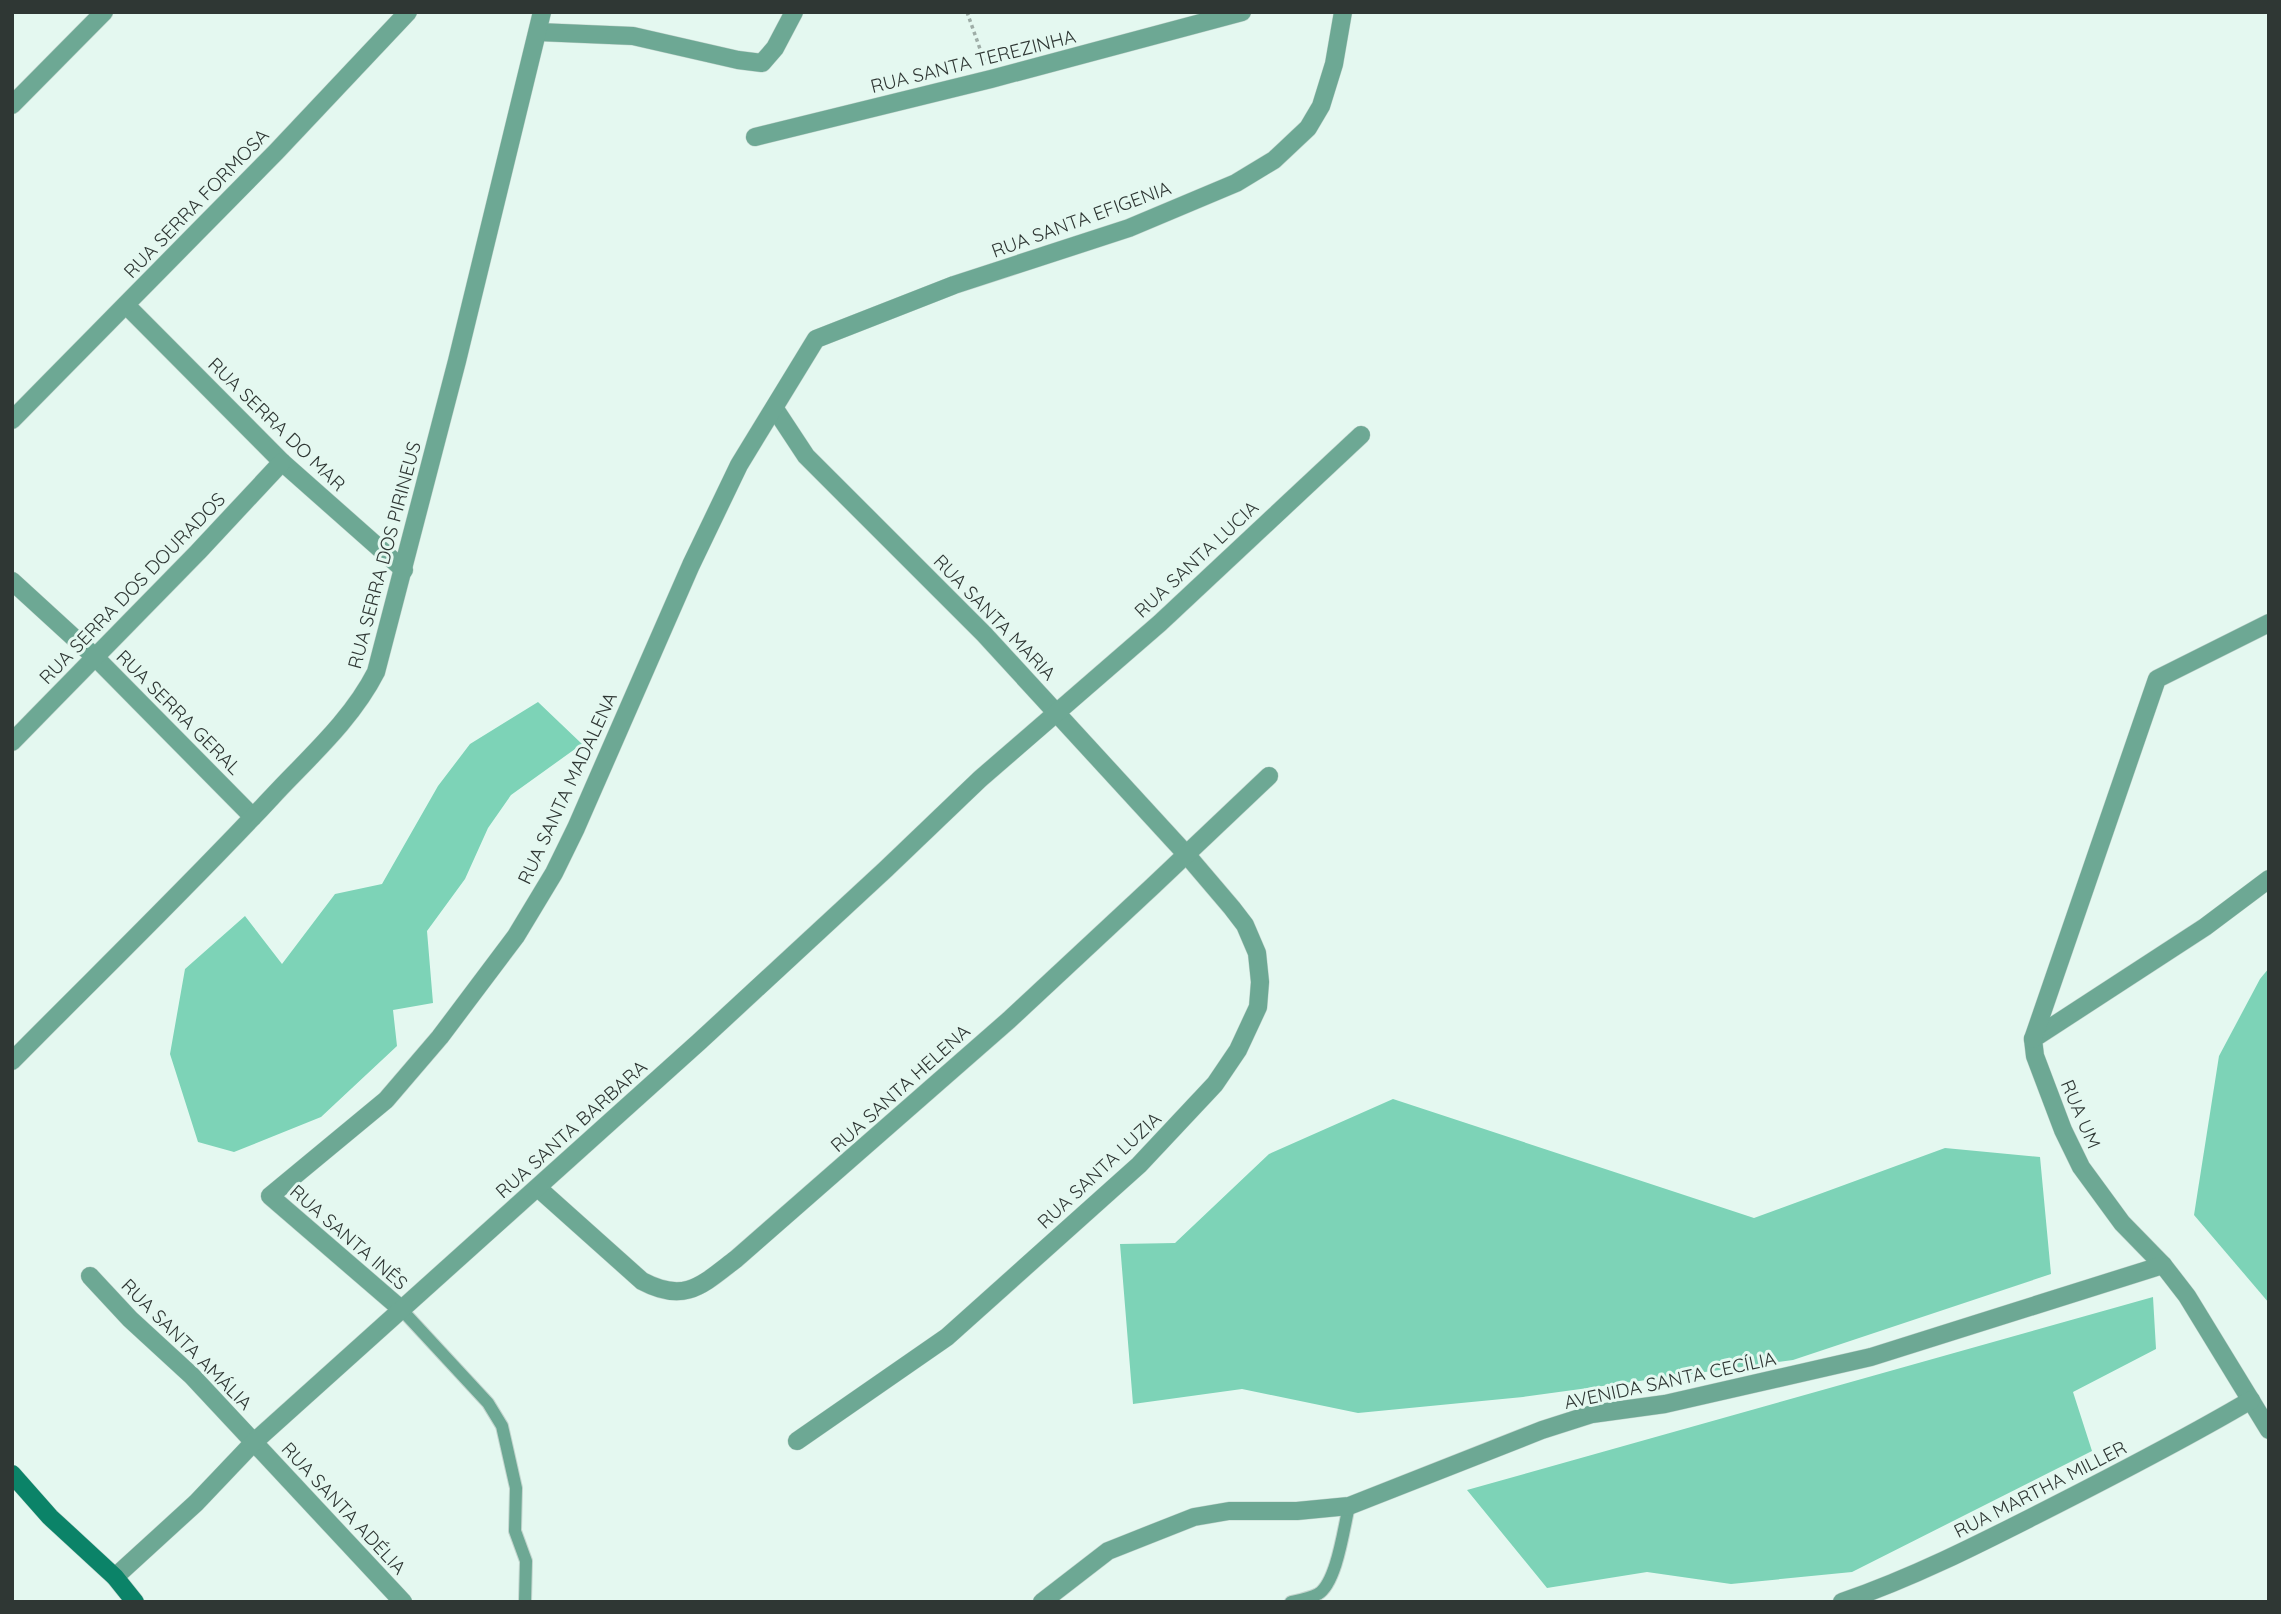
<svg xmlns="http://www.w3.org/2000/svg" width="2281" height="1614" viewBox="0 0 2281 1614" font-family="Quicksand,sans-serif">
<rect width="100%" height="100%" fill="#e4f8f0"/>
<g fill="#7dd3b7">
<path d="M538,702L582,744L511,795L488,828L465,879L427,931L433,1003L393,1010L397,1046L321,1117L234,1152L198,1142L170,1054L185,969L245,916L282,964L335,894L382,884L438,786L470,744Z"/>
<path d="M2269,968V1303L2194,1215L2219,1056L2260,979Z"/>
<path d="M1393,1099L1754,1218L1945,1148L2040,1157L2051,1274L1793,1360L1523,1397L1358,1413L1242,1389L1133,1404L1120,1244L1175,1243L1269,1154Z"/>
<path d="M2153,1297L2156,1349L2073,1392L2092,1451L1852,1572L1731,1584L1647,1572L1547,1588L1467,1490Z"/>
</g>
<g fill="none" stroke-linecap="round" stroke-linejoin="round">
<g stroke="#c3d5ce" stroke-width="14">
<g id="service">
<path d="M401,1309L488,1403L502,1426L516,1488L515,1531L526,1561L525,1602"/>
<path d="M1291,1602C1300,1600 1310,1598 1318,1594C1337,1583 1344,1526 1349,1506"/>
</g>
</g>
<g stroke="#c3d5ce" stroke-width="19">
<g id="minor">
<path d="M538,32L633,36L738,60L762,63L775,48L794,12"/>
<path d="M12,105L104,12"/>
<path d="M755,137L991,79L1242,12"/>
<path d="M126,305L282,462L404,570"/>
<path d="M775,409L806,456L984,634L1186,854L1232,908L1245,925L1257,953L1260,982L1258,1007L1238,1050L1215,1084L1139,1165L947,1337L797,1441"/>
<path d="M12,420L276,152L408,12"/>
<path d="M12,581L95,657L253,817"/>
<path d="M12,742L198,552L282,462"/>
<path d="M2269,879L2205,927L2033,1039L2035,1056L2063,1130L2081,1167L2122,1223L2163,1265L2187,1296L2269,1430"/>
<path d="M2033,1039L2157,679L2269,623"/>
<path d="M12,1061C98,974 187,888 271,798C308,758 351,721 376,672L457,361L542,12"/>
<path d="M538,1188L642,1281C685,1304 702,1285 736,1259L1009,1020L1154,885L1269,776"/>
<path d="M90,1276L130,1319L192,1376L403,1602"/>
<path d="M401,1309L270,1196L386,1100L440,1037L516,936L554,873L576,828L691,565L739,465L816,339L954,285L1129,228L1236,183L1274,160L1308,128L1321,106L1334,64L1343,12"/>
<path d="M115,1577L196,1503L254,1442L700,1041L886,869L980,779L1160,623L1361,435"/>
<path d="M1042,1602L1108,1551L1194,1517L1229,1511H1297L1349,1506L1542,1430L1592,1414L1665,1404L1871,1357L2163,1265"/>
<path d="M1842,1602C1912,1578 1977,1545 2042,1512C2113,1476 2183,1440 2251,1400"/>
</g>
</g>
<g stroke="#c3d5ce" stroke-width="19">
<path id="secondary" d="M12,1474L50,1517L115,1577L135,1602"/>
</g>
<path stroke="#9eada7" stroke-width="3.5" stroke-dasharray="3.5 3.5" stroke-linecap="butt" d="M967,12L985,63"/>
<use href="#service" stroke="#6da894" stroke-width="12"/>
<use href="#minor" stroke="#6da894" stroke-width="18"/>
<use href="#secondary" stroke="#0b8368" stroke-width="18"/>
</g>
<g text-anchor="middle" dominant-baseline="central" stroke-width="6" stroke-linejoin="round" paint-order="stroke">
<g font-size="19" fill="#2f3734" stroke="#e4f8f0">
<text transform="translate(973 61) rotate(-14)">RUA SANTA TEREZINHA</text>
<text transform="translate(196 203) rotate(-46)">RUA SERRA FORMOSA</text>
<text transform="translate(1081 219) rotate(-20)">RUA SANTA EFIGENIA</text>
<text transform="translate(277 424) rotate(44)">RUA SERRA DO MAR</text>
<text transform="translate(384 555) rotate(-75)">RUA SERRA DOS PIRINEUS</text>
<text transform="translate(1196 559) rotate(-43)">RUA SANTA LUCIA</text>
<text transform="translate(132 588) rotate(-46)">RUA SERRA DOS DOURADOS</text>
<text transform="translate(995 617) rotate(46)">RUA SANTA MARIA</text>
<text transform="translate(179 712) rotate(45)">RUA SERRA GERAL</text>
<text transform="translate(567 788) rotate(-65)">RUA SANTA MADALENA</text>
<text transform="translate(900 1088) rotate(-42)">RUA SANTA HELENA</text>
<text transform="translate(2081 1114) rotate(67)">RUA UM</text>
<text transform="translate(571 1129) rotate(-42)">RUA SANTA BARBARA</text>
<text transform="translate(1099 1170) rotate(-43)">RUA SANTA LUZIA</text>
<text transform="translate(349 1237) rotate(41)">RUA SANTA INÊS</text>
<text transform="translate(187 1344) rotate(45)">RUA SANTA AMÁLIA</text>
<text transform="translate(1670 1380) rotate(-12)">AVENIDA SANTA CECÍLIA</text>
<text transform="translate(2040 1489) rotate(-27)">RUA MARTHA MILLER</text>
<text transform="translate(344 1508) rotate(47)">RUA SANTA ADÉLIA</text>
</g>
</g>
<rect width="2281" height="1614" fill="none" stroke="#2f3734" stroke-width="28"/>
</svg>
